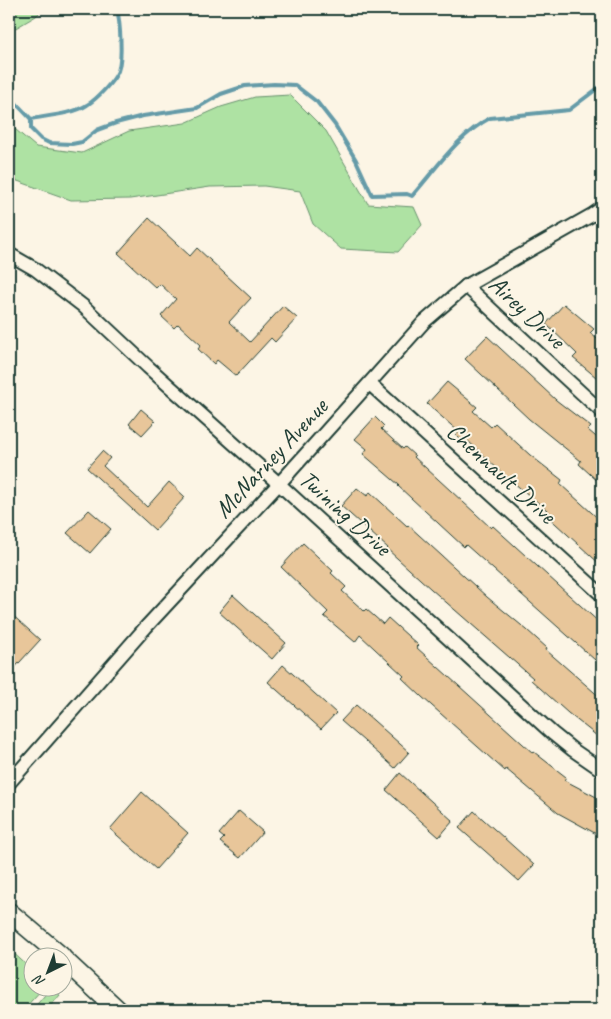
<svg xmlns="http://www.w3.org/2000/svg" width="611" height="1019" viewBox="0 0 611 1019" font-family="Caveat,sans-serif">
<rect width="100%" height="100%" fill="#fcf5e5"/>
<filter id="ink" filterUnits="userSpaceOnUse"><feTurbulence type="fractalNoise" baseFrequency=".02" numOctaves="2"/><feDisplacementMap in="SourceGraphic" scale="10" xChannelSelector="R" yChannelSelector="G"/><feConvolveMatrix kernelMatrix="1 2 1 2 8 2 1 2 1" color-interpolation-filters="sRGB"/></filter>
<g filter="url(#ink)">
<g fill="#aee2a3" stroke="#66906c">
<path d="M9,9H43L36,16L9,32Z"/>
<path d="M290,95L326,131L368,204L414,207L422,225L398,252L341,249L313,224L300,191L264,186L210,187L130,199L71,200L9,178V124L36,147L82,153L129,131L185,123L221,107L255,97Z"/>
<path d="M9,949L32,970V986L44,987L23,1010H9Z"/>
<path d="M51,988L60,995L47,1010H32Z"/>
</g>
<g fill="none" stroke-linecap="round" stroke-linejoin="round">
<g stroke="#659ba8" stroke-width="4">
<path d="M9,96L31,119"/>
<path d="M31,119V129L41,139L49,143L72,144L82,142L97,130L116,123L143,116L197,108L221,94L245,86L274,84L295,85L317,102L335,125L356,160L372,195L407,194L412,196C435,170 459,134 490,118L569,110L602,85"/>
<path d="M31,119C46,116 74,114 87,105C97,99 114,81 118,71C123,58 120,22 117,9"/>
</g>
</g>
<g fill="#e8c69a" stroke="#1f3d34">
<path d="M149,218L190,256L197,248L251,298L229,322L250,342L283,306L297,318L275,342L271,338L236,376L217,360L214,364L198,349L201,345L178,324L174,328L161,316L176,299L160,284L156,288L118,253Z"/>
<path d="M564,304L594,329L590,333L602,343V382L573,358L577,354L546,324Z"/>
<path d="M487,336L556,400L591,427L588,430L602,442V485L579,464L581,461L529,419L465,359Z"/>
<path d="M447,382L477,407L473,411L491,427L495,423L530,455L562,480L560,484L602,522V566L544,513L547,510L503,474L468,441L465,444L456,435L459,432L427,404Z"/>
<path d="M141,409L155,421L142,435L129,424Z"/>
<path d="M375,417L384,426L381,429L403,449L405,447L415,456L414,457L475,513L491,528L493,526L602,625V651L595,660L466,545L464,547L398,486L399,485L363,454L367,449L355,439Z"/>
<path d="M102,451L110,458L103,466L147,507L169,482L185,497L155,530L87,468Z"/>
<path d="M357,488L367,496L370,492L407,526L408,525L487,597L527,630L547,648L546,650L602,699V740L568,713L531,680L533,678L431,589L387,549L388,548L341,506Z"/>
<path d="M89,510L111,529L90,553L67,533Z"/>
<path d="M303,543L333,571L331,573L346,587L342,591L364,611L366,609L383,624L388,618L418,645L416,647L480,705L533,753L534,752L566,777L564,780L602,800V837L558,813L506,769L505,771L422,697L402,678L404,676L360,635L355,642L324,616L328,612L281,567Z"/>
<path d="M233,595L286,643L272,659L219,612Z"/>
<path d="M9,612L40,640L9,674Z"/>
<path d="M283,665L336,713L321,729L268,682Z"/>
<path d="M356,705L409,752L395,768L341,721Z"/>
<path d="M400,773L453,821L439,837L386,790Z"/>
<path d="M142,792L188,833L156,869L110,829Z"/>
<path d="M239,811L263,832L240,858L220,842L224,838L219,834Z"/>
<path d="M474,811L534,865L519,881L459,828Z"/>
</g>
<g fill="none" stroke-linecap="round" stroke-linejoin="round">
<g stroke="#1f3d34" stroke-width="16">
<g id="street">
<path d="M9,254L35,269L83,306L148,367L279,484L552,733L573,750L602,770"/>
<path d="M466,286L602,412"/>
<path d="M370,384L602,595"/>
<path d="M9,783L146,627L288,474L424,322L466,286L592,215L602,208"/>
</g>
</g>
<g stroke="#1f3d34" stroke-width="21">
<g id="secondary">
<path d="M9,912L61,956"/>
<path d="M62,958L118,1010"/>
</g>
</g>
<use href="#street" stroke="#fcf5e5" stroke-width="12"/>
<use href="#secondary" stroke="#fcf5e5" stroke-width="18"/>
</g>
</g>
<g text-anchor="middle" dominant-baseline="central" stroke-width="4" stroke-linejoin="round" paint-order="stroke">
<g font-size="25" fill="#1f3d34" stroke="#fcf5e5">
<text transform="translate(527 312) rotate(43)">Airey Drive</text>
<text transform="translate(271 458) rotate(-47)">McNarney Avenue</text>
<text transform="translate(501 473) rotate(42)">Chennault Drive</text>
<text transform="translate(345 513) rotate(42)">Twining Drive</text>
</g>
</g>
<rect width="611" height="1019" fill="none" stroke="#fcf5e5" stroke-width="30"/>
<rect x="15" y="15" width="581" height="989" fill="none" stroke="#1f3d34" stroke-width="2" filter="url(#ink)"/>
<g transform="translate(48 972) rotate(222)"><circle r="24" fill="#fcf5e5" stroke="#a4ab9e"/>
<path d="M0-4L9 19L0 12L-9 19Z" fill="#1f3d34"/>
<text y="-8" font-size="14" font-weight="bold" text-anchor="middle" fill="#1f3d34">N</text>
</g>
</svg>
